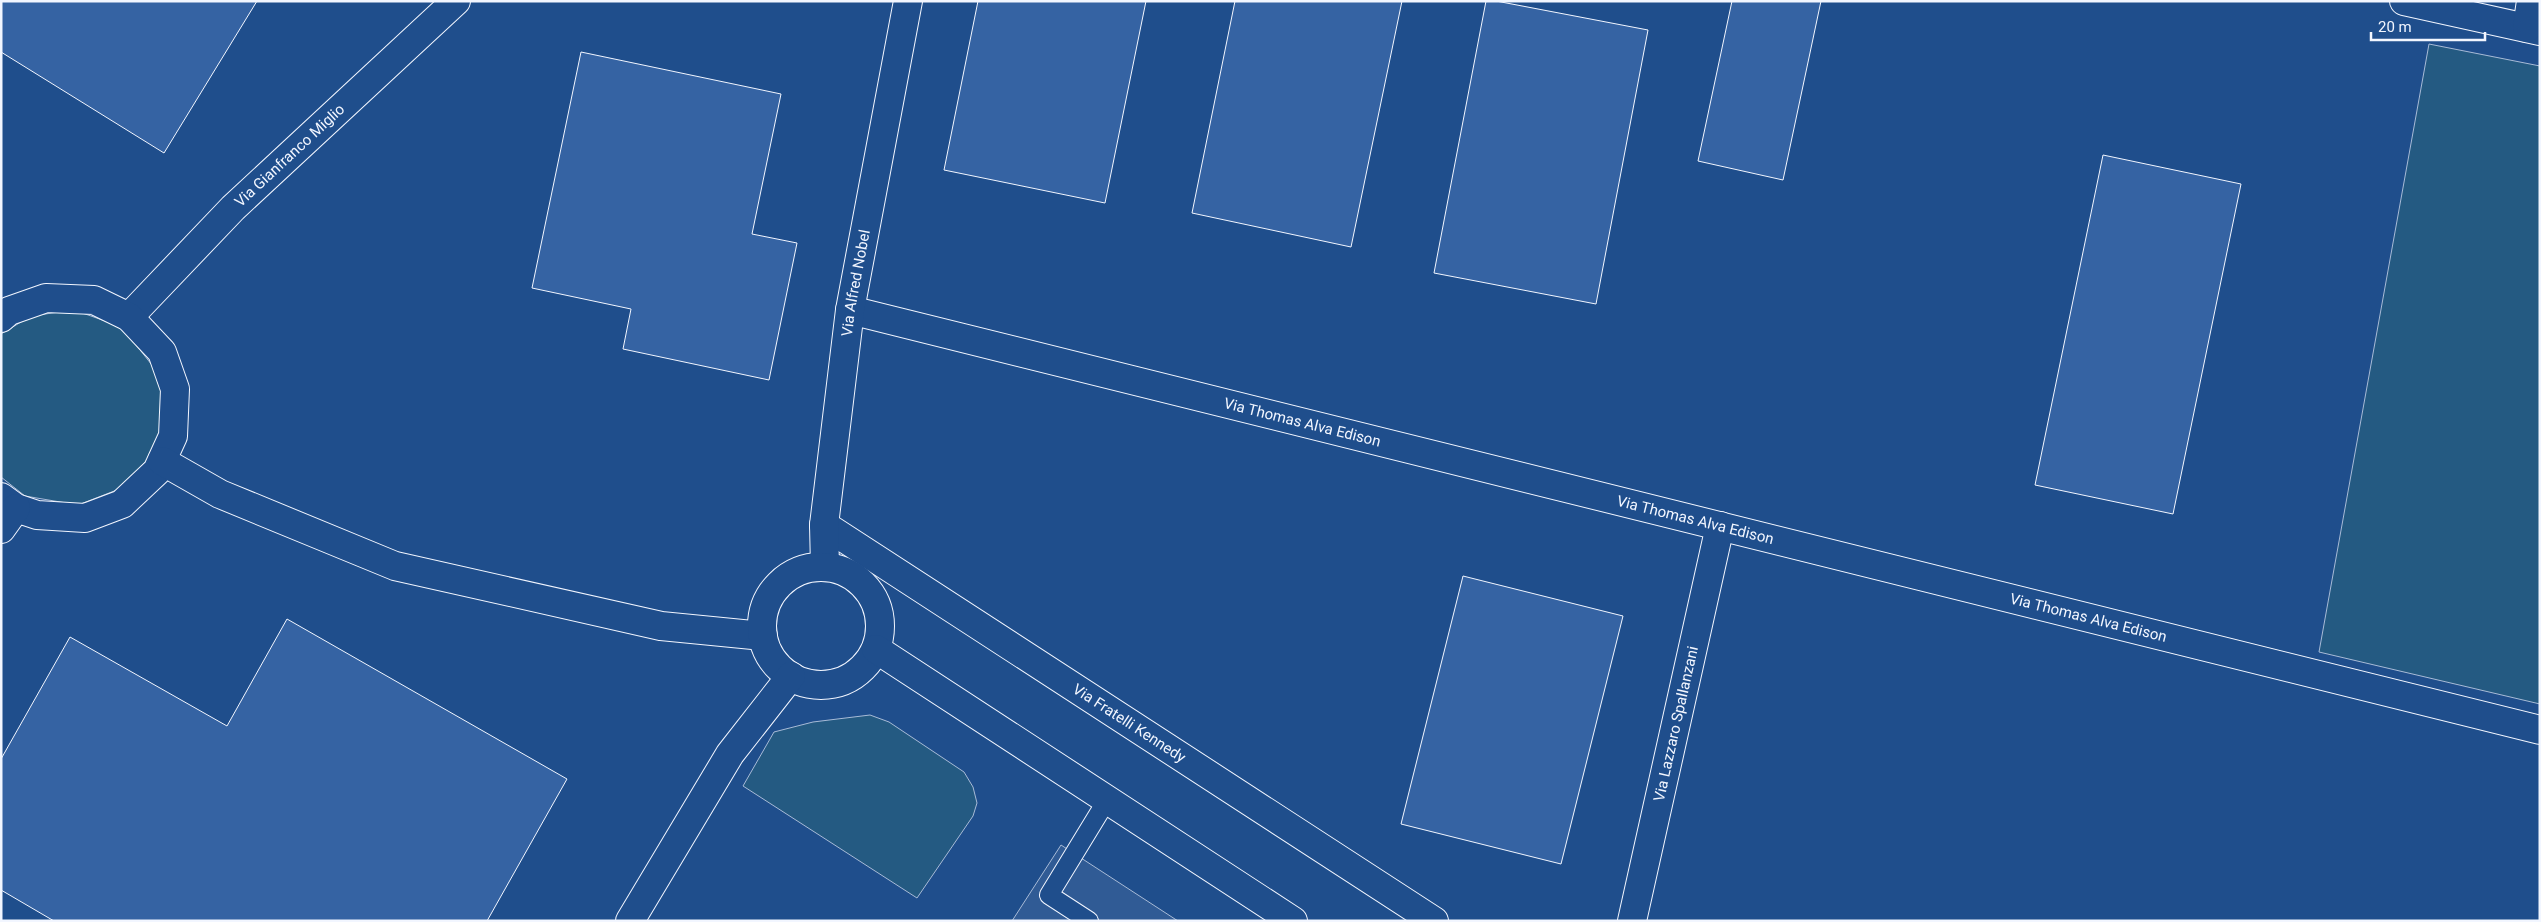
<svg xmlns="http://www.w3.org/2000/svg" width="2541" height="922" viewBox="0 0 2541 922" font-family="Roboto,sans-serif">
<rect width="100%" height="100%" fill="#1f4e8c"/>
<g fill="#245a82" stroke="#a8bbd7">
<path d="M2429,44L2540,66V704L2319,652Z"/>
<path d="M74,310L122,327L159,374L164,418L153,453L122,488L78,505L25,496L1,477V334L31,316Z"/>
<path d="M870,715L889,722L964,772L973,787L977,803L973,816L917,898L743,786L774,732L813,722Z"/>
</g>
<path fill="#305b95" stroke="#a8bbd7" d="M1061,845L1178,921H1012Z"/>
<g fill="#3563a3" stroke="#f2f6ff">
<path d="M1,1H257L164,153L1,52Z"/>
<path d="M978,1H1146L1105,203L944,170Z"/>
<path d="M1235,1H1402L1351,247L1192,213Z"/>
<path d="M1486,1H1496L1648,30L1596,304L1434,273Z"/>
<path d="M1732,1H1821L1783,180L1698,161Z"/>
<path d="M581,52L781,94L752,234L797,243L769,380L623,349L631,309L532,288Z"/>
<path d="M2103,155L2241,184L2173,514L2035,485Z"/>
<path d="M1463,576L1623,616L1561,864L1401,824Z"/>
<path d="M287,619L567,779L487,921H54L1,890V759L70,637L227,726Z"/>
</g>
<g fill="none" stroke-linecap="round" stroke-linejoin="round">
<g stroke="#f2f6ff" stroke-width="20">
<path id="service" d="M1089,921L1049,895L1107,800"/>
</g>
<g stroke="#f2f6ff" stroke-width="30">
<g id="minor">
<path d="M2404,1L2540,31"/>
<path d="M2527,28L2531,1"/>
<path id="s1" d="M850,310L2540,730"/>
<path id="s2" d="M129,317L233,208L456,1"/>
<path d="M1,318L9,311L46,298L94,300L129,317L162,352L175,389L173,436L157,471L122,504L85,518L37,515L16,508L1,497"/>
<path d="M162,461L220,494L395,566L661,626L763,636"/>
<path id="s3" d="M824,525L1434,921"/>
<path d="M1,529L16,508"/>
<path id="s4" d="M825,567L824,525L850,310L908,1"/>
<circle cx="821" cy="626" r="59"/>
<path d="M876,649L1293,921"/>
<path d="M630,921L730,754L791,676"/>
<path id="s5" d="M1632,921L1720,526"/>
</g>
</g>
<use href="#service" stroke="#1f4e8c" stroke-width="18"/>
<use href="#minor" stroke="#1f4e8c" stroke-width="28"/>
</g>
<g text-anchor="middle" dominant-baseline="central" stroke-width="4" stroke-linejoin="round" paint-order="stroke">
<g font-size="15" fill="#f2f6ff" stroke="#1f4e8c">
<text stroke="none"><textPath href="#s2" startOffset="228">Via Gianfranco Miglio</textPath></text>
<text stroke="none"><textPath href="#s4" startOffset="286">Via Alfred Nobel</textPath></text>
<text stroke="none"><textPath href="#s1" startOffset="466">Via Thomas Alva Edison</textPath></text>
<text stroke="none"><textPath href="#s1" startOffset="871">Via Thomas Alva Edison</textPath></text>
<text stroke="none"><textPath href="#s1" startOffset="1276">Via Thomas Alva Edison</textPath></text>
<text stroke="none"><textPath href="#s3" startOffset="364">Via Fratelli Kennedy</textPath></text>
<text stroke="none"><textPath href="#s5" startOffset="202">Via Lazzaro Spallanzani</textPath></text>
</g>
</g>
<rect width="2541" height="922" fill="none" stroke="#f2f6ff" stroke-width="5"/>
<path d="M2371 32v8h114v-8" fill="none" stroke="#f2f6ff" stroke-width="2.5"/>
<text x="2378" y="32" font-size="15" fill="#f2f6ff" stroke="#1f4e8c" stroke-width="4" paint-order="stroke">20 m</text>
</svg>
